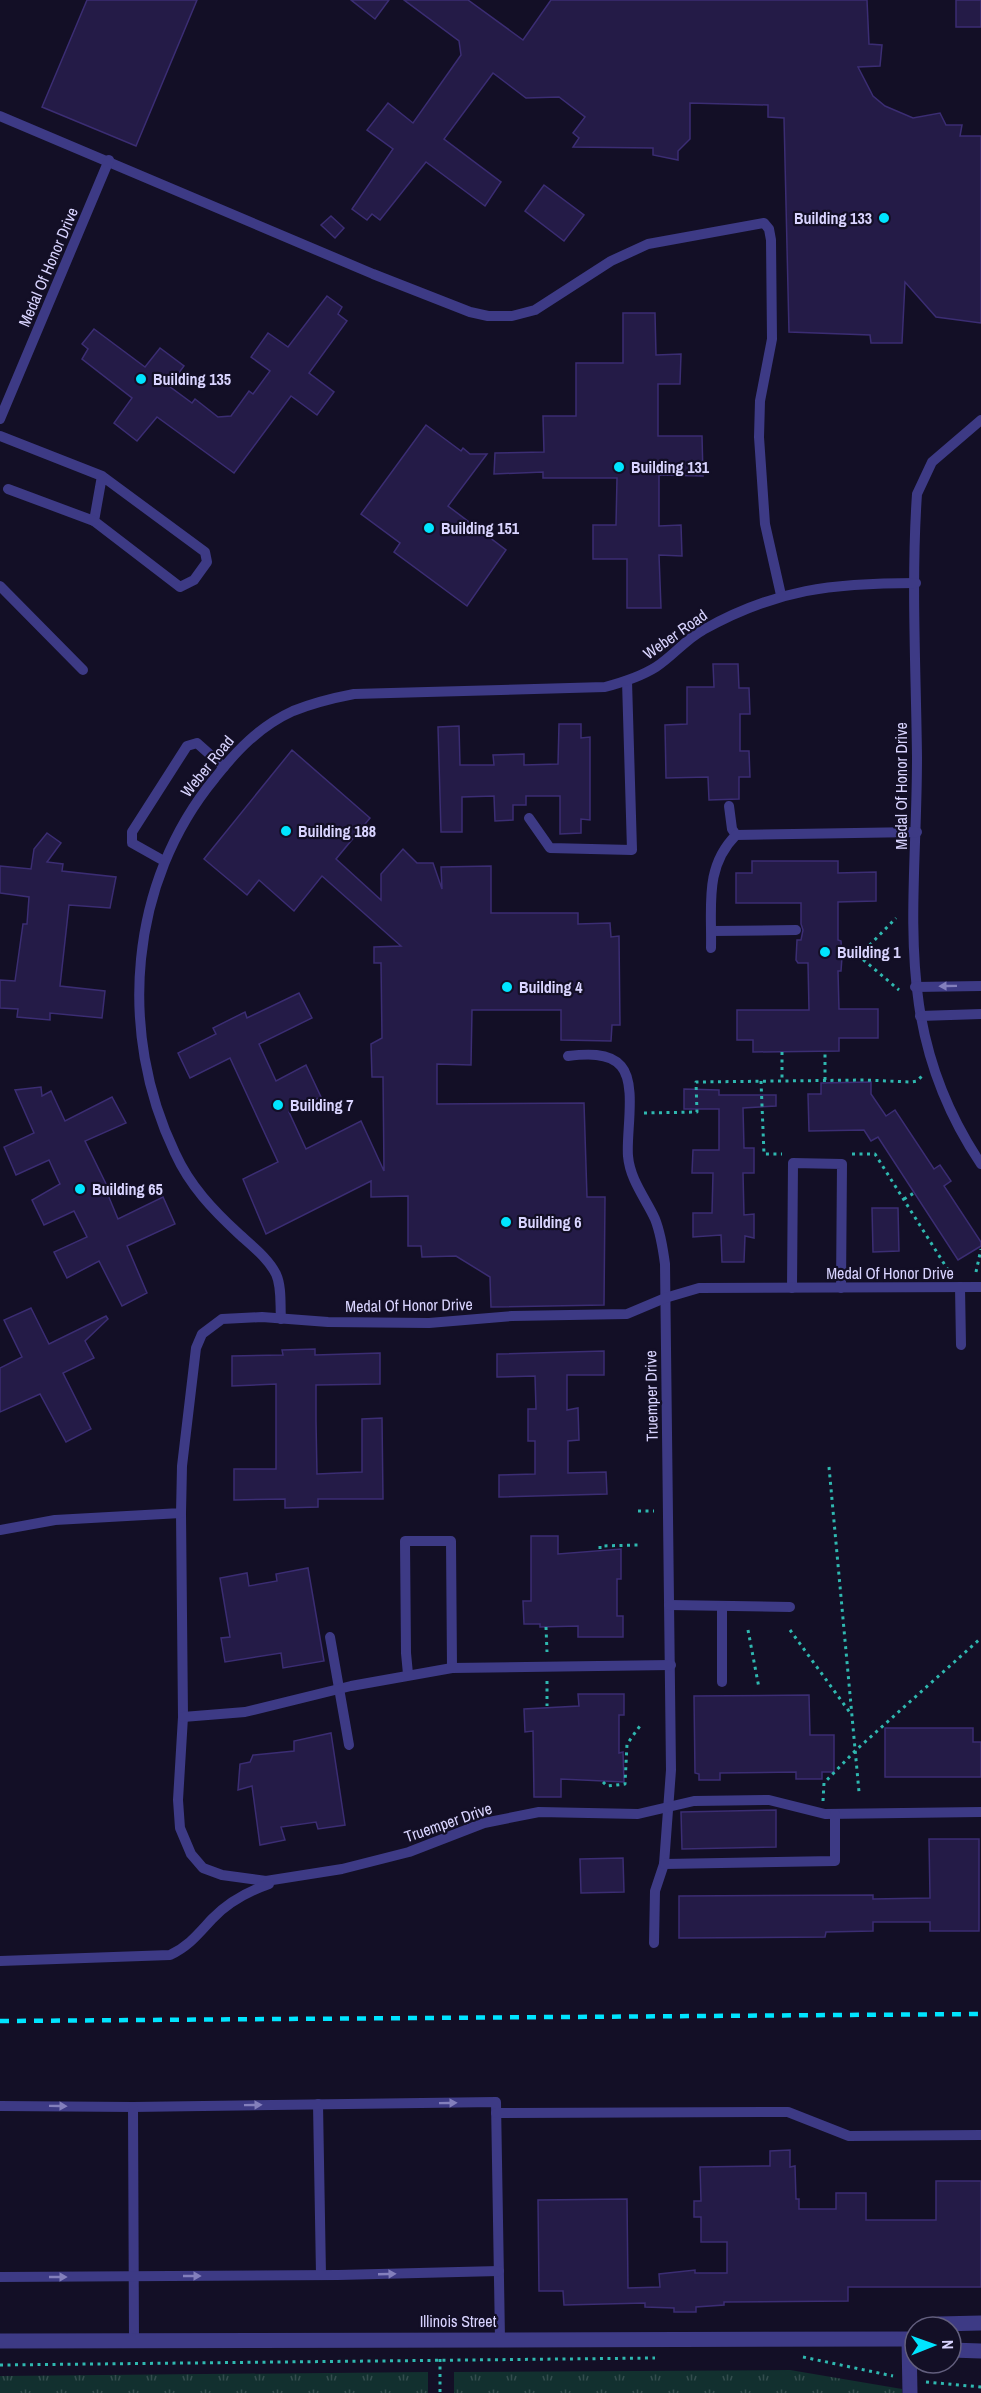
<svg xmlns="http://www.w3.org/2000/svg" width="981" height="2393" viewBox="0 0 981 2393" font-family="'Archivo Narrow',sans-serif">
<defs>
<pattern id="grass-tufts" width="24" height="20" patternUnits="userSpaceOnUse" patternTransform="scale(1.5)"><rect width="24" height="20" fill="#12302f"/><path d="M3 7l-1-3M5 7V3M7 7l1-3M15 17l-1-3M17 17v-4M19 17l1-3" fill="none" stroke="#344d4e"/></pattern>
</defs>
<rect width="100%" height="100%" fill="#130f26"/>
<g fill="url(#grass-tufts)">
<path d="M790,2370L902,2389V2393H454V2372Z"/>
<path d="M428,2372V2393H0V2376Z"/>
</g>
<g fill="#241b47" stroke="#3b2d73" stroke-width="1.5">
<path d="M87,0H197L136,146L42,107Z"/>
<path d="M351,0H389L375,19Z"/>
<path d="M404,0H468L523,40L551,0H867L869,44L882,45L880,66L858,67L873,96L885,106L913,118L940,113L946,125H962L960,136H981V323L936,317L905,282L902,343H871L870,335L789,332L784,118L768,117V105L690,103V139L678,151V160L653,155V148L573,147L579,138L573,133L585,117L559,97L526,98L493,73L444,139L501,182L485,206L426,162L380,220L372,214L367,220L352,209L393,149L367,130L388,103L413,123L461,55L459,41Z"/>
<rect x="956" y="0" width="25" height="27"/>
<path d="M544,185L584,215L564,241L525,211Z"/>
<path d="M331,216L344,228L335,238L321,225Z"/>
<path d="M327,296L342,307L338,314L347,321L309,373L334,392L317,415L291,396L234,473L157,417L137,441L114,423L132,398L82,359L88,349L82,344L94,329L145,367L160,348L184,366L169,386L192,403L195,399L218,417L231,416L249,391L253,394L270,371L251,357L268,333L288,347Z"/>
<path d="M623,313H655L656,355L681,354L680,384H658V436H702L703,476L659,475V526L681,525L682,556L659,555L661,608H627V559H593V525H616L617,478H543V472L494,474L495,453L544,452L543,416H576V363H623Z"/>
<path d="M426,425L461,451L463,448L470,454H487L448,506L506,550L467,606L394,552L400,543L361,514Z"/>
<path d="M713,664H738L739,688H749L750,714H740V751H749L750,777H739V799L709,800L708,777L666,778L665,725L687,724V687H714Z"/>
<path d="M559,724H581V738L590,737V820L581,819V833L560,834V796H526V805H513V820L495,821L494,796L462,797V832H441L438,727L459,726L460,765H494L493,755L524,754V765L558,764Z"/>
<path d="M292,750L370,818L336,859L381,900V874L403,849L417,863H433L442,889L441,867L491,866V913H578V924L610,923L611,937L619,936L620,1025H612L611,1041L561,1040V1010H472L471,1065L437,1064V1104L584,1103L587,1197H605L604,1305L491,1307L490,1277L456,1256L422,1257L421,1246H408V1196L371,1197V1181L266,1234L243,1179L278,1162L230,1058L190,1078L178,1053L216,1034L213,1028L245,1012L247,1018L299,993L312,1018L259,1044L276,1081L306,1065L321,1097L289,1112L306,1149L361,1121L384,1171L383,1077H372L371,1044L382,1038L381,963H374V947L401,946L322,876L294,911L259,880L247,895L204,859Z"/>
<path d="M47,833L61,843L47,862L63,864L62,871L116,877L110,908L69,905L60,986L105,991L102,1018L50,1013V1020L17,1017L18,1009L0,1008V980L15,981L23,924H27L29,897L0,893V866L31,869L34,849Z"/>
<path d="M752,861H838V873L876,872V901L838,902V940L841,941L842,957L841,971H838L839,1009H878V1038H839V1051L753,1052V1040H737V1010H809L808,963H798L796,960L797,940H801L803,930L801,924V903H736V873H752Z"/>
<path d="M871,1082V1094L886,1116L895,1110L934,1169L940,1165L951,1181L944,1186L981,1242V1246L958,1260L878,1137L871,1141L864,1130L809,1131L808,1094H821V1083Z"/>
<path d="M41,1087L42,1096L51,1091L65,1121L112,1097L126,1123L85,1141L111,1194L108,1195L118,1219L163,1197L175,1224L127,1246L147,1293L122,1306L99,1261L67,1278L54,1252L87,1237L74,1211L44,1225L32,1200L60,1184L49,1160L16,1175L4,1147L34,1133L15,1090Z"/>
<path d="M684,1089L719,1090V1095H776V1106L743,1108L744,1148H754V1173H743L744,1215L754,1214V1238L745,1236L744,1262H722L721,1235L693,1237V1213H712L713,1173H692L693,1150H719V1109H684Z"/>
<path d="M872,1208H898L899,1251L873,1252Z"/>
<path d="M31,1308L49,1344L106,1316L108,1319L85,1341L94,1358L63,1373L91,1429L66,1442L40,1394L0,1412V1368L22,1357L4,1320Z"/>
<path d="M315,1349V1355L380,1353V1384L316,1385V1421L317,1474L362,1472V1419L382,1418L383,1499H318V1507L285,1508V1499L234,1500V1469H276V1384L232,1386V1356L283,1355L282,1350Z"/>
<path d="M604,1351V1375H567V1410L578,1408L579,1440L568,1441V1473L606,1472L607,1494L499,1497V1475L535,1474V1441H528V1409H536L535,1376L497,1377V1354Z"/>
<path d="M531,1536H558V1554L621,1549V1579H617V1616H623V1637H578V1626L540,1627V1624H524L523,1601H531Z"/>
<path d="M308,1568L324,1661L283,1668L281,1653L225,1662L221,1638L230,1637L220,1578L247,1573L249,1586L277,1581L276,1574Z"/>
<path d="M578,1694H624V1715H619V1753L623,1752L624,1782L561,1779V1797H534L533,1731L525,1732L524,1709L579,1706Z"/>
<path d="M809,1695L810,1735H834V1772H822V1779H796V1772L720,1773V1780H699V1774L695,1773L694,1696Z"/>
<path d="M885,1728H973V1742H981V1777H885Z"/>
<path d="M331,1733L345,1825L318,1829L316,1822L281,1827L285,1840L260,1845L252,1786L238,1790L240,1764L250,1762L253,1755L294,1751V1741Z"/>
<path d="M776,1810V1847L682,1849L681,1812Z"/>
<path d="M929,1839H979V1931H930V1922H873V1931L826,1932L825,1937L679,1938V1896L873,1895V1899L930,1898Z"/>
<path d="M623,1858L624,1892L581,1893L580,1859Z"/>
<path d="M790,2150V2167L795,2166L796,2199H799V2209H836V2193H866V2220H936V2181H981V2287H848V2301L724,2302V2305L696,2307V2312H674V2308L645,2307V2303L564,2305L563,2291H539L538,2200L627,2199L628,2288L660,2287L659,2274L695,2270V2273H727V2242H701V2217H694V2201H701L700,2167L770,2166V2151Z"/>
</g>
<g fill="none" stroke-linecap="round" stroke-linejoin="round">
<g stroke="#2fb8b0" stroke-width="3" stroke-dasharray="3 4.5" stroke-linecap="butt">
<path d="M859,956L896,918"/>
<path d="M842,957L859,956L899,990"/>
<path d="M782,1052V1081"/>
<path d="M825,1080V1051"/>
<path d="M761,1081L764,1154H782"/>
<path d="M644,1113L697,1112L696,1082L864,1080L911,1082L917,1081L922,1076"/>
<path d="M852,1154H875L950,1273"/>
<path d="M904,1199L914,1193"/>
<path d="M976,1272L981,1249"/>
<path d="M829,1467L859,1792"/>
<path d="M638,1511H654"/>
<path d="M600,1549V1546L639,1545"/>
<path d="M546,1627L547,1652"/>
<path d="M748,1630L759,1688"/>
<path d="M790,1630L851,1714"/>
<path d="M547,1681V1706"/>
<path d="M603,1782L607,1786L625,1784L627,1744L642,1723"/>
<path d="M823,1801L824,1783L855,1751L981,1638"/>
<path d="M803,2357L893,2376"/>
<path d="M440,2359V2393"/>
<path d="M0,2365L655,2358"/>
<path d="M926,2382L981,2387"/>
</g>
<g stroke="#3d3a85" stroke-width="10">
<path d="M0,116L373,274L470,312L488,316H512L535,310L611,261L648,244L764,223L769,229L771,240L772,339L760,401L759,437L765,524L781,595"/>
<path d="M0,419L109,160"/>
<path d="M981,420L932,462L917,494C911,581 916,670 917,757C917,908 890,1029 981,1164"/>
<path d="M0,436L102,476L94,521L180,587L194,580L207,562L205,552L102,476"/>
<path d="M8,489L94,521"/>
<path d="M0,586L83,670"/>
<path d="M729,806L732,829L736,835"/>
<path d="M529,818L550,848L632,850L627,681"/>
<path d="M164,861L132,843V832L187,746L197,743L224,767"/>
<path d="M712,931L796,930"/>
<path d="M711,948C712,906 704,867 736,835L917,832"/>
<path d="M915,987L981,986"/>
<path d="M920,1016L981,1014"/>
<path d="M568,1056C585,1054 609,1052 621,1066C637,1084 626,1132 628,1156C630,1180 646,1199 655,1219C661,1234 663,1249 665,1264L671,1770L664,1864L655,1891L654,1943"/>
<path d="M960,1287L961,1345"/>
<path d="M792,1288L793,1163L842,1164L841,1288"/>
<path d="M281,1319C280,1305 282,1287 276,1274C268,1258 252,1246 239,1234C213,1210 190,1186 175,1153C117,1032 129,882 215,778C237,750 260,726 293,711C313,703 333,698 354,694L605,687C624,682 640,677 656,667C673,656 686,639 703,630C776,589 833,583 916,583"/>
<path d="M181,1513L183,1717L178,1800L180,1828L191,1854L203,1868L222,1875L266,1881L342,1869L409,1852L484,1823L539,1812L638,1814L694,1801L769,1800L825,1814L981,1812"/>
<path d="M0,1530L55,1520L181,1513L182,1466L196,1348L202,1334L222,1319L262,1317L328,1322L429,1323L512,1316L627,1314L665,1298L699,1288L981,1287"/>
<path d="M669,1605L790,1607"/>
<path d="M722,1606V1682"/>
<path d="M330,1637L349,1745"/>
<path d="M408,1674L406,1653L405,1541H451L452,1668"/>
<path d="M183,1717L245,1712L351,1686L452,1668L671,1665"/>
<path d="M664,1864L835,1861V1814"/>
<path d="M0,1961L170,1955C189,1946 198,1934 212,1919C227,1903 249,1891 269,1884"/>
<path d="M318,2104L321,2275"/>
<path d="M0,2106L133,2107L496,2102L500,2339"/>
<path d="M133,2107L134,2340"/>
<path d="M496,2113L788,2112L849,2136L981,2135"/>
<path d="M0,2277L338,2275L499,2271"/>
</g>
<g stroke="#3d3a85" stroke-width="15">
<path d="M935,2327L939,2324L981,2323"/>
<path d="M909,2340L910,2393"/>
<path d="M0,2341L915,2339"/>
<path d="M951,2350L981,2351"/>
</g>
<path stroke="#00e5ff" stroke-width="4.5" stroke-dasharray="9 8" stroke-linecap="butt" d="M0,2021L981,2014"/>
</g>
<defs><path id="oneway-solid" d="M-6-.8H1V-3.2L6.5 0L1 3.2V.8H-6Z" transform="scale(1.5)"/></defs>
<g fill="#837fbc">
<use href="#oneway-solid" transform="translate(948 986) rotate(179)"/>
<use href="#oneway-solid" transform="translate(448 2103) rotate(-1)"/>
<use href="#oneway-solid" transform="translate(253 2105) rotate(-1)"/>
<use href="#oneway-solid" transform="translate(58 2106) rotate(1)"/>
<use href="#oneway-solid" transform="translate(387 2274) rotate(-2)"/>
<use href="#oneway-solid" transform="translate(192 2276)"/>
<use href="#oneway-solid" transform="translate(58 2277)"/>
</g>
<g fill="#00e5ff" stroke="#130f26" stroke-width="2">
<circle cx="884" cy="218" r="6"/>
<circle cx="141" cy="379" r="6"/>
<circle cx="619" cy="467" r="6"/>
<circle cx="429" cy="528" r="6"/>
<circle cx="286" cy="831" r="6"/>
<circle cx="825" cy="952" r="6"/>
<circle cx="507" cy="987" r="6"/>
<circle cx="278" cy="1105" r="6"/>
<circle cx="80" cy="1189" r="6"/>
<circle cx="506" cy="1222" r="6"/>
</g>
<g text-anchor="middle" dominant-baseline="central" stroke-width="4.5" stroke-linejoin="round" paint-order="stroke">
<g font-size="16" font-weight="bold" fill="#d9d4ff" stroke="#130f26" text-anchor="start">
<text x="872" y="218" text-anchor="end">Building 133</text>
<text x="153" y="379">Building 135</text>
<text x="631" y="467">Building 131</text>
<text x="441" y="528">Building 151</text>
<text x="298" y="831">Building 188</text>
<text x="837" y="952">Building 1</text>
<text x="519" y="987">Building 4</text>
<text x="290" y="1105">Building 7</text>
<text x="92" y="1189">Building 65</text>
<text x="518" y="1222">Building 6</text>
</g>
<g font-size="16" fill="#d9d4ff" stroke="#130f26">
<text transform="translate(48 267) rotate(-67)">Medal Of Honor Drive</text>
<text transform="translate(675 634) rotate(-35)">Weber Road</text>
<text transform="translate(207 766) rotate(-51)">Weber Road</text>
<text transform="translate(901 786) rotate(-90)">Medal Of Honor Drive</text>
<text x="890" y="1273">Medal Of Honor Drive</text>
<text transform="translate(409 1305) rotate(-1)">Medal Of Honor Drive</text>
<text transform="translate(651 1396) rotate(-91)">Truemper Drive</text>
<text transform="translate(448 1822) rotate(-19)">Truemper Drive</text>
<text x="458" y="2321">Illinois Street</text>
</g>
</g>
<g transform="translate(933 2345) rotate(89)"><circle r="28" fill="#130f26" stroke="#625e7d" stroke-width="1.5"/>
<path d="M0-4.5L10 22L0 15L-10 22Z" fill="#00e5ff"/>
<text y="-9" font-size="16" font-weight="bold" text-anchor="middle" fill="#d9d4ff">N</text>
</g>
</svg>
